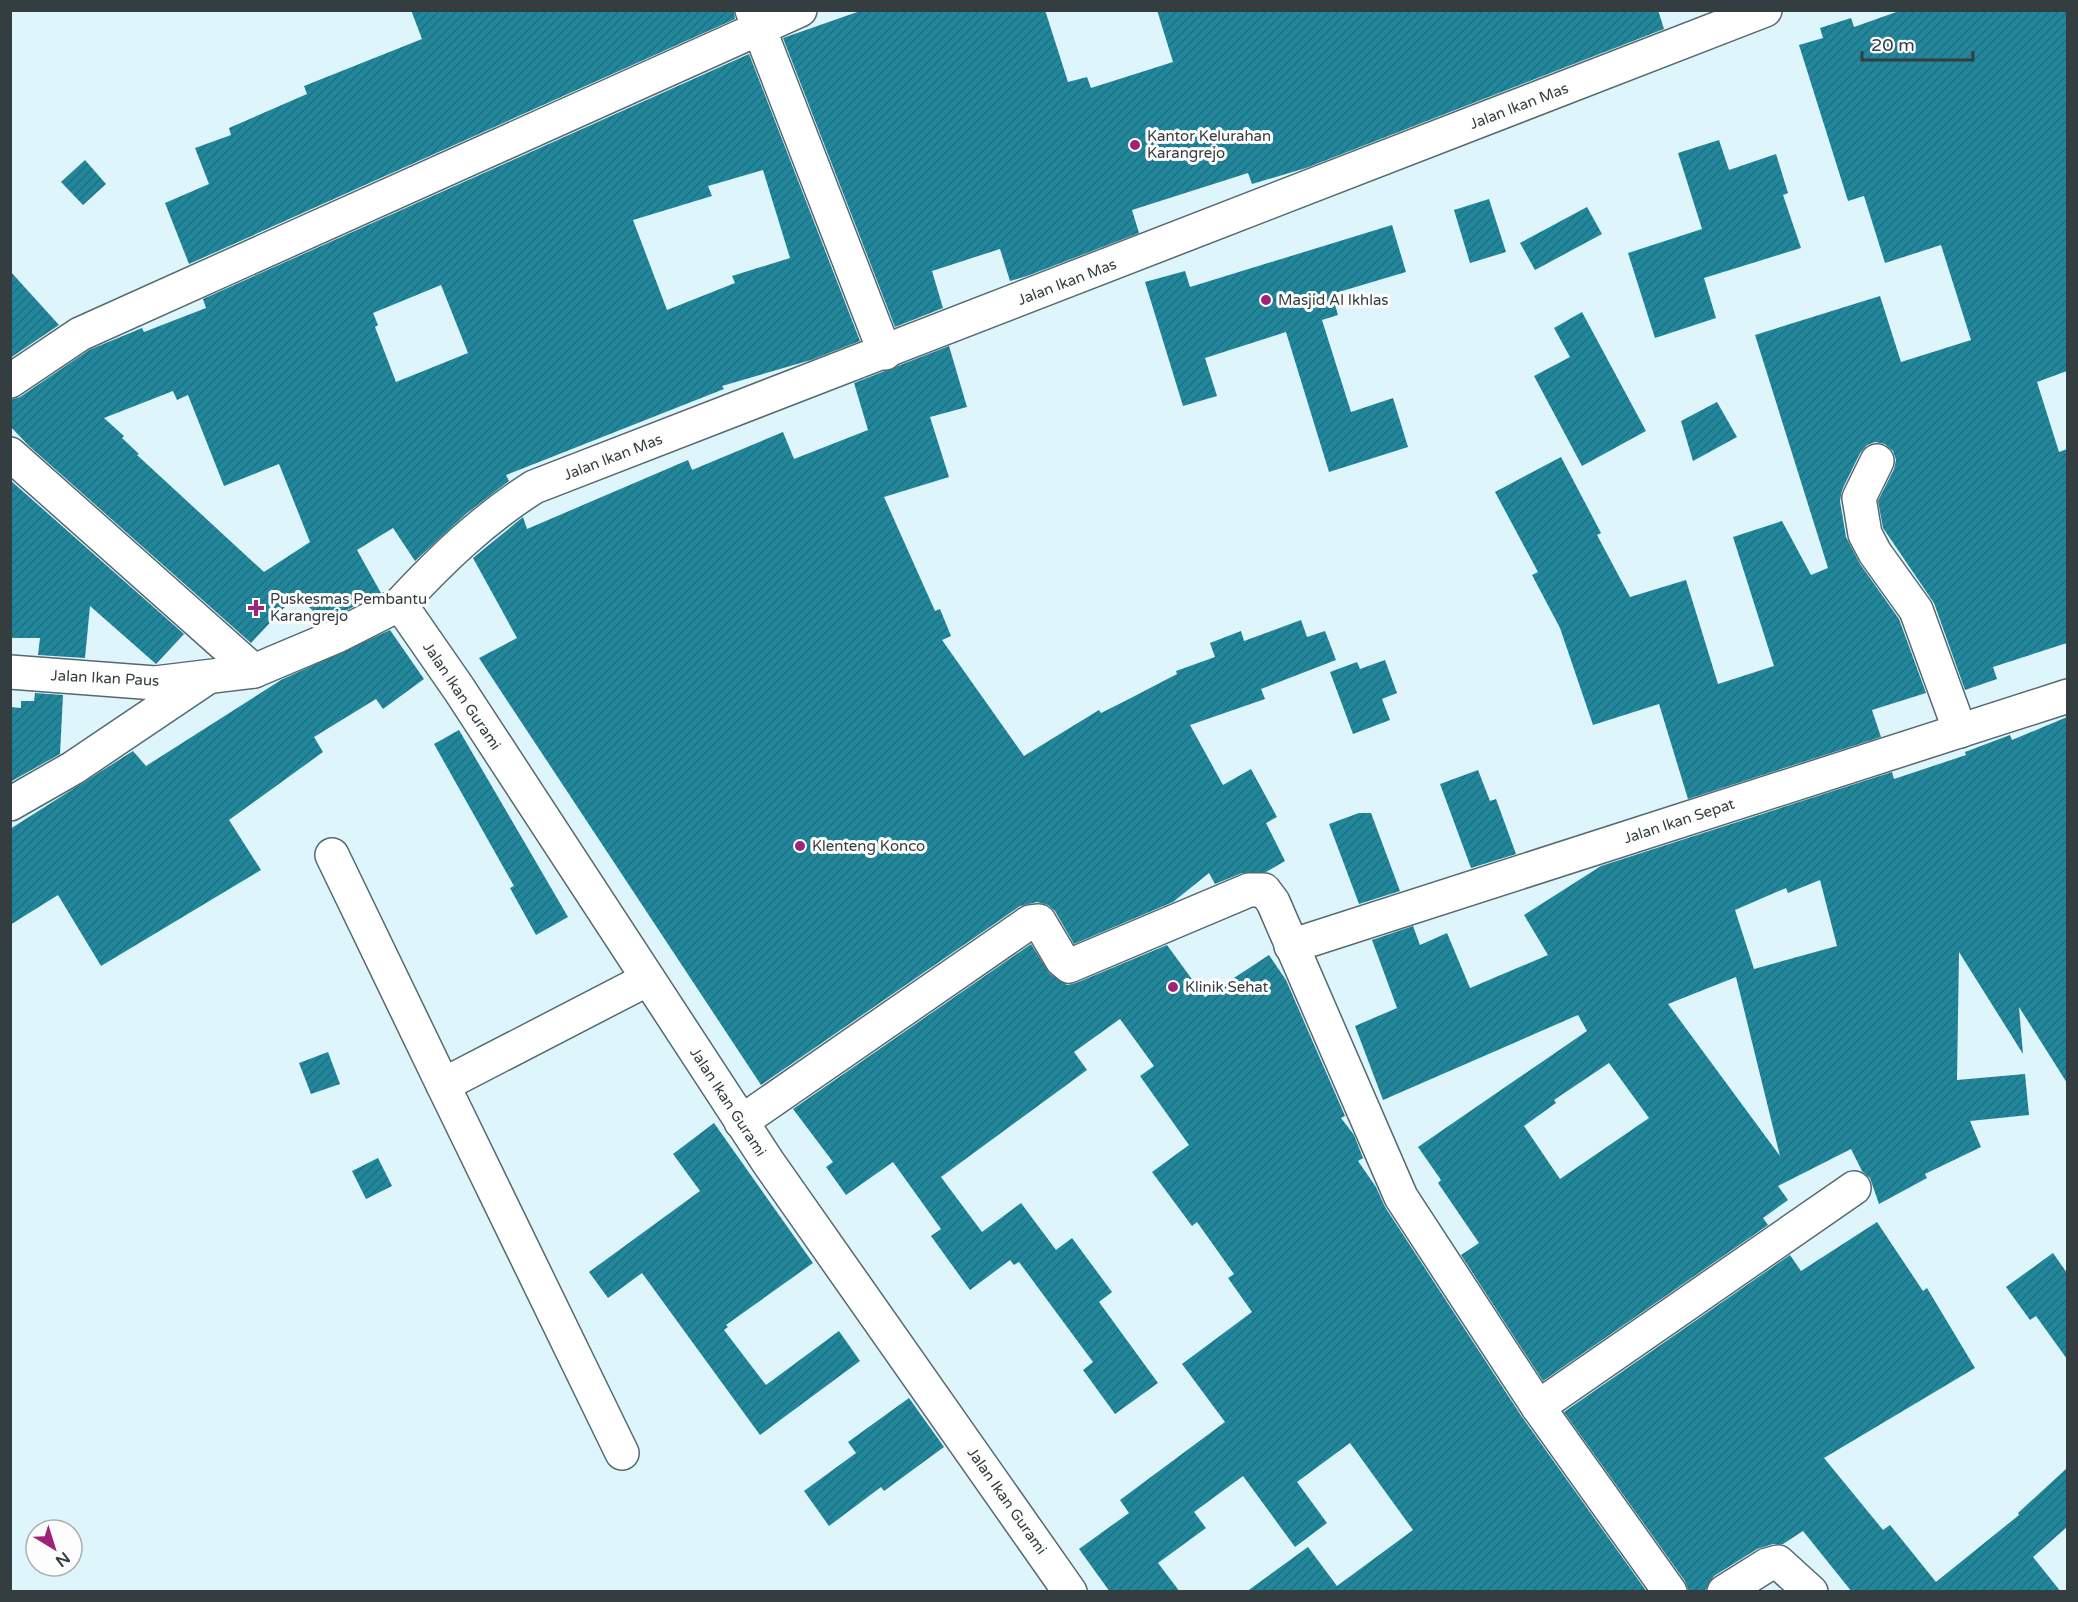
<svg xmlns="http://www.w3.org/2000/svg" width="2078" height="1602" viewBox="0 0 2078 1602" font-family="'Varela Round',sans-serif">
<defs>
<pattern id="building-hatch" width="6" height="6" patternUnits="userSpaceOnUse" patternTransform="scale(1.5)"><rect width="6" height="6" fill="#23879c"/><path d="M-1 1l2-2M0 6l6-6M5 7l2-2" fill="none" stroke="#1f7081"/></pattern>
</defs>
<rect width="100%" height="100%" fill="#ddf5fb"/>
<g fill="url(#building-hatch)" fill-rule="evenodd">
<path d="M411,10H734L735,19L189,264L165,203L209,184L195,148L231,135L229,128L307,94L304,86L422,39Z"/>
<path d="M863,10H1045L1068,82L1087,77L1091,88L1173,62L1157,10H1658L1664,29L1306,168L1252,184L1248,173L1132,210L1139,233L1027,276L1010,281L1000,249L932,271L943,308L895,327L783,38Z"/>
<path d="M1902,10H2067V371L2037,382L2059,452L2067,449V643L1993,667L1997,679L1965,690L1934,603L1883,528L1878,501L1894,469L1896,460L1893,451L1885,444L1875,442L1867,445L1860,453L1842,490L1840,501L1846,537L1860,564L1899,619L1926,693L1872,710L1881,737L1688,799L1659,704L1593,725L1560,628L1532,575L1538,572L1495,492L1561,457L1601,533L1597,535L1630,597L1686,580L1718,684L1774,666L1733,537L1782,521L1811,575L1828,568L1755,335L1880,296L1901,362L1971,340L1941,245L1885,263L1864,196L1848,201L1799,45L1823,38L1820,28L1851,18L1854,27Z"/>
<path d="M749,54L860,341L811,360L722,386L724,389L506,475L509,481L467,513L415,561L393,528L357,550L381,593L329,619L324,621L296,595L251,643L28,445L10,426V400L20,397L89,350L142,328L144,332L206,308L203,299ZM763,170L790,258L732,276L735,283L667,310L633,220L712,196L708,186ZM441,285L468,353L396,382L375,327L378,325L373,313ZM173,391L177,400L188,395L224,486L279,464L310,542L264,572L137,455L139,454L122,438L124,436L104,418Z"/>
<path d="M1719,140L1729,170L1776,154L1788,193L1783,195L1801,248L1704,278L1716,318L1655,338L1628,253L1702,229L1678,153Z"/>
<path d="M85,160L106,184L83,205L61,182Z"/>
<path d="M1489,199L1506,252L1470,263L1454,210Z"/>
<path d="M1587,207L1602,234L1535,270L1520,243Z"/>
<path d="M1392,225L1406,272L1332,294L1338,315L1322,320L1351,412L1393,398L1408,447L1329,472L1286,332L1205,358L1217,396L1183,406L1145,282L1185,271L1190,287Z"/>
<path d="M10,271L59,325L10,358Z"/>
<path d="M1582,312L1646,431L1582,466L1534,376L1570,357L1554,328Z"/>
<path d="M949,346L967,407L930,417L949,477L884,497L935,611L940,609L951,636L942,640L1024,756L1099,710L1101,713L1125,701L1177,674L1176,671L1215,657L1210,643L1241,631L1244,641L1301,620L1307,637L1325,631L1336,660L1261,689L1265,699L1190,725L1223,785L1251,769L1277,817L1266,823L1285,861L1266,872L1242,873L1215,884L1209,873L1173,902L1074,944L1055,911L1048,905L1037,902L1020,906L761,1085L479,658L517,638L473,558L523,517L527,529L688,460L692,470L783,432L794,459L868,430L854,383Z"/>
<path d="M1717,402L1737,437L1693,461L1681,421Z"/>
<path d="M10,480L184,634L156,664L90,606L85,658L38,655L40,638H10Z"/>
<path d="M390,630L424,679L383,709L376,699L314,737L323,752L229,820L261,870L101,966L58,895L10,925V829L133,751L146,766L281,680Z"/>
<path d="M1385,660L1397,693L1382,699L1390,720L1353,734L1330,672L1357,662L1360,669Z"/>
<path d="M35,693L63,695L60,754L10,782V707L21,708V701H34Z"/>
<path d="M2067,717V1083L2019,1007L2023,1054L1959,952L1957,1080L2025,1074L2029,1115L1970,1121L1981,1147L1925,1174L1927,1178L1879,1204L1870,1178L1862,1171L1851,1149L1778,1186L1788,1200L1763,1218L1768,1225L1543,1381L1461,1255L1479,1243L1438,1183L1441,1180L1418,1147L1587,1031L1578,1015L1383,1100L1355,1026L1397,1008L1372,940L1413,926L1420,945L1447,933L1470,988L1548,955L1524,915L1601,866L1892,772L1894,779L1966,755L1965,752L2010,735L2012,740ZM1820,880L1837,946L1754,969L1735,910L1786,888L1788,893ZM1736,977L1780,1156L1668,1004ZM1609,1063L1649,1118L1560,1179L1524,1126L1556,1103L1554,1100Z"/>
<path d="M459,730L568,917L536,935L510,888L514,886L434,744Z"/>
<path d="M1478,770L1490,801L1496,799L1516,854L1471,868L1440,784Z"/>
<path d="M1359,813H1371L1400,891L1359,904L1329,824Z"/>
<path d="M1031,944L1050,974L1067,985L1076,983L1167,945L1205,997L1269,955L1286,980L1345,1116L1341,1118L1354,1135L1363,1158L1358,1161L1376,1187L1385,1207L1522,1417L1647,1592H1246L1308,1547L1337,1586L1413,1530L1350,1443L1297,1482L1327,1523L1295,1547L1243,1476L1194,1512L1206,1528L1158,1563L1180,1592H1110L1079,1549L1129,1513L1120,1500L1225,1422L1182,1364L1252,1312L1228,1278L1234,1274L1197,1222L1192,1226L1152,1172L1189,1145L1140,1076L1154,1066L1120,1019L1074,1052L1087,1070L941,1177L982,1232L1021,1203L1056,1250L1072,1238L1112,1292L1099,1302L1158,1383L1115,1414L1083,1370L1093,1362L1019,1262L1014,1265L1010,1260L970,1290L931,1236L941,1229L893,1162L846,1195L826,1167L833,1162L793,1109Z"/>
<path d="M328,1052L340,1084L311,1094L299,1063Z"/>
<path d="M714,1123L813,1263L726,1325L728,1327L724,1330L766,1385L839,1331L860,1361L760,1435L642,1273L608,1298L589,1272L700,1191L673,1154Z"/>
<path d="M378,1158L392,1186L366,1199L352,1171Z"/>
<path d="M1877,1222L1923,1291L1927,1288L1975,1368L1824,1458L1883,1530L1890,1525L1936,1582L2019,1515L2018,1513L2067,1468V1527L2033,1557L2061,1592H1852L1803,1531L1783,1544H1773L1757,1549L1714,1576L1704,1592H1689L1685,1581L1564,1412L1790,1255L1801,1271Z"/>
<path d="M2053,1253L2067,1273V1359L2036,1316L2030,1320L2006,1287Z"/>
<path d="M909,1398L944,1447L884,1491L881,1487L829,1526L804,1491L856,1453L848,1442Z"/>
</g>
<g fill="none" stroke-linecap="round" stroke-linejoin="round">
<g stroke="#55696f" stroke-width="36">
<g id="minor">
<path d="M752,10L885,353"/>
<path d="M10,381L80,334L800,10"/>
<path d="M10,454L254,671"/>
<path d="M1877,461L1859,498L1865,534L1875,553L1916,610L1960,731"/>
<path d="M400,604C441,560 482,520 534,487L1765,10"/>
<path d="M10,804L73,768L208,677"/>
<path d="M332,855L443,1085"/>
<path d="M1291,946L2068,696"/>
<path d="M741,1122L1030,922L1039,921L1062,960L1069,966L1249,890H1264L1273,902L1401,1197L1538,1407L1670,1592"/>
<path d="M1538,1407L1854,1188"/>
<path d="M622,1453L443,1085L648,979"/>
<path d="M1724,1592L1767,1565L1778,1562L1811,1592"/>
</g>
</g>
<g stroke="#55696f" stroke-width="36">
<path id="major" d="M10,672L155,683L254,671L337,636L400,604L459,689L768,1162L1070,1592"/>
</g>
<use href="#minor" stroke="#fff" stroke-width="33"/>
<use href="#major" stroke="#fff" stroke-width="33"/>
</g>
<g fill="#9f2378" stroke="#fdfdfd" stroke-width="2">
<circle cx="1135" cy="145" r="6"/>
<circle cx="1266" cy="300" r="6"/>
<path d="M253 599h6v6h6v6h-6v6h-6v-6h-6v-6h6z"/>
<circle cx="800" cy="846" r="6"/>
<circle cx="1173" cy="987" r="6"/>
</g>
<g text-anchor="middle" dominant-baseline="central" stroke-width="6" stroke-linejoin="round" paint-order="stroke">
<g font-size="15" fill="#343d3f" stroke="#fdfdfd">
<text transform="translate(1519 106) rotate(-21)">Jalan Ikan Mas</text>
<text transform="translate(1067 282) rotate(-21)">Jalan Ikan Mas</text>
<text transform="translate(613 457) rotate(-21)">Jalan Ikan Mas</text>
<text transform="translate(105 678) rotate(3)">Jalan Ikan Paus</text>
<text transform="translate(462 696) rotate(56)">Jalan Ikan Gurami</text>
<text transform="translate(1679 821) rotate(-18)">Jalan Ikan Sepat</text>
<text transform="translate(728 1102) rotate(57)">Jalan Ikan Gurami</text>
<text transform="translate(1007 1501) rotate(55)">Jalan Ikan Gurami</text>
</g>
<g font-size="15" fill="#343d3f" stroke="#fdfdfd" text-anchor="start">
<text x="1147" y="136">Kantor Kelurahan<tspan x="1147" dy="17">Karangrejo</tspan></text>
<text x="1278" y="300">Masjid Al Ikhlas</text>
<text x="270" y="599">Puskesmas Pembantu<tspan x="270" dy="17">Karangrejo</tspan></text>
<text x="812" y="846">Klenteng Konco</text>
<text x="1185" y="987">Klinik Sehat</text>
</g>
</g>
<rect width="2078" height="1602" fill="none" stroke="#343d3f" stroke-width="24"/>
<g transform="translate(54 1548) rotate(142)"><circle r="28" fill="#fdfdfd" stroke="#adb0b1" stroke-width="1.5"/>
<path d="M0-4.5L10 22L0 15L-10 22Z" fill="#9f2378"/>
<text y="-9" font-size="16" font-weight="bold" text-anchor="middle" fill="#343d3f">N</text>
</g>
<path d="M1862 51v9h111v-9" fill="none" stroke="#343d3f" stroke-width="3"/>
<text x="1871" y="51" font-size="18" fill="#343d3f" stroke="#fdfdfd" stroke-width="4.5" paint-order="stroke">20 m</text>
</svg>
